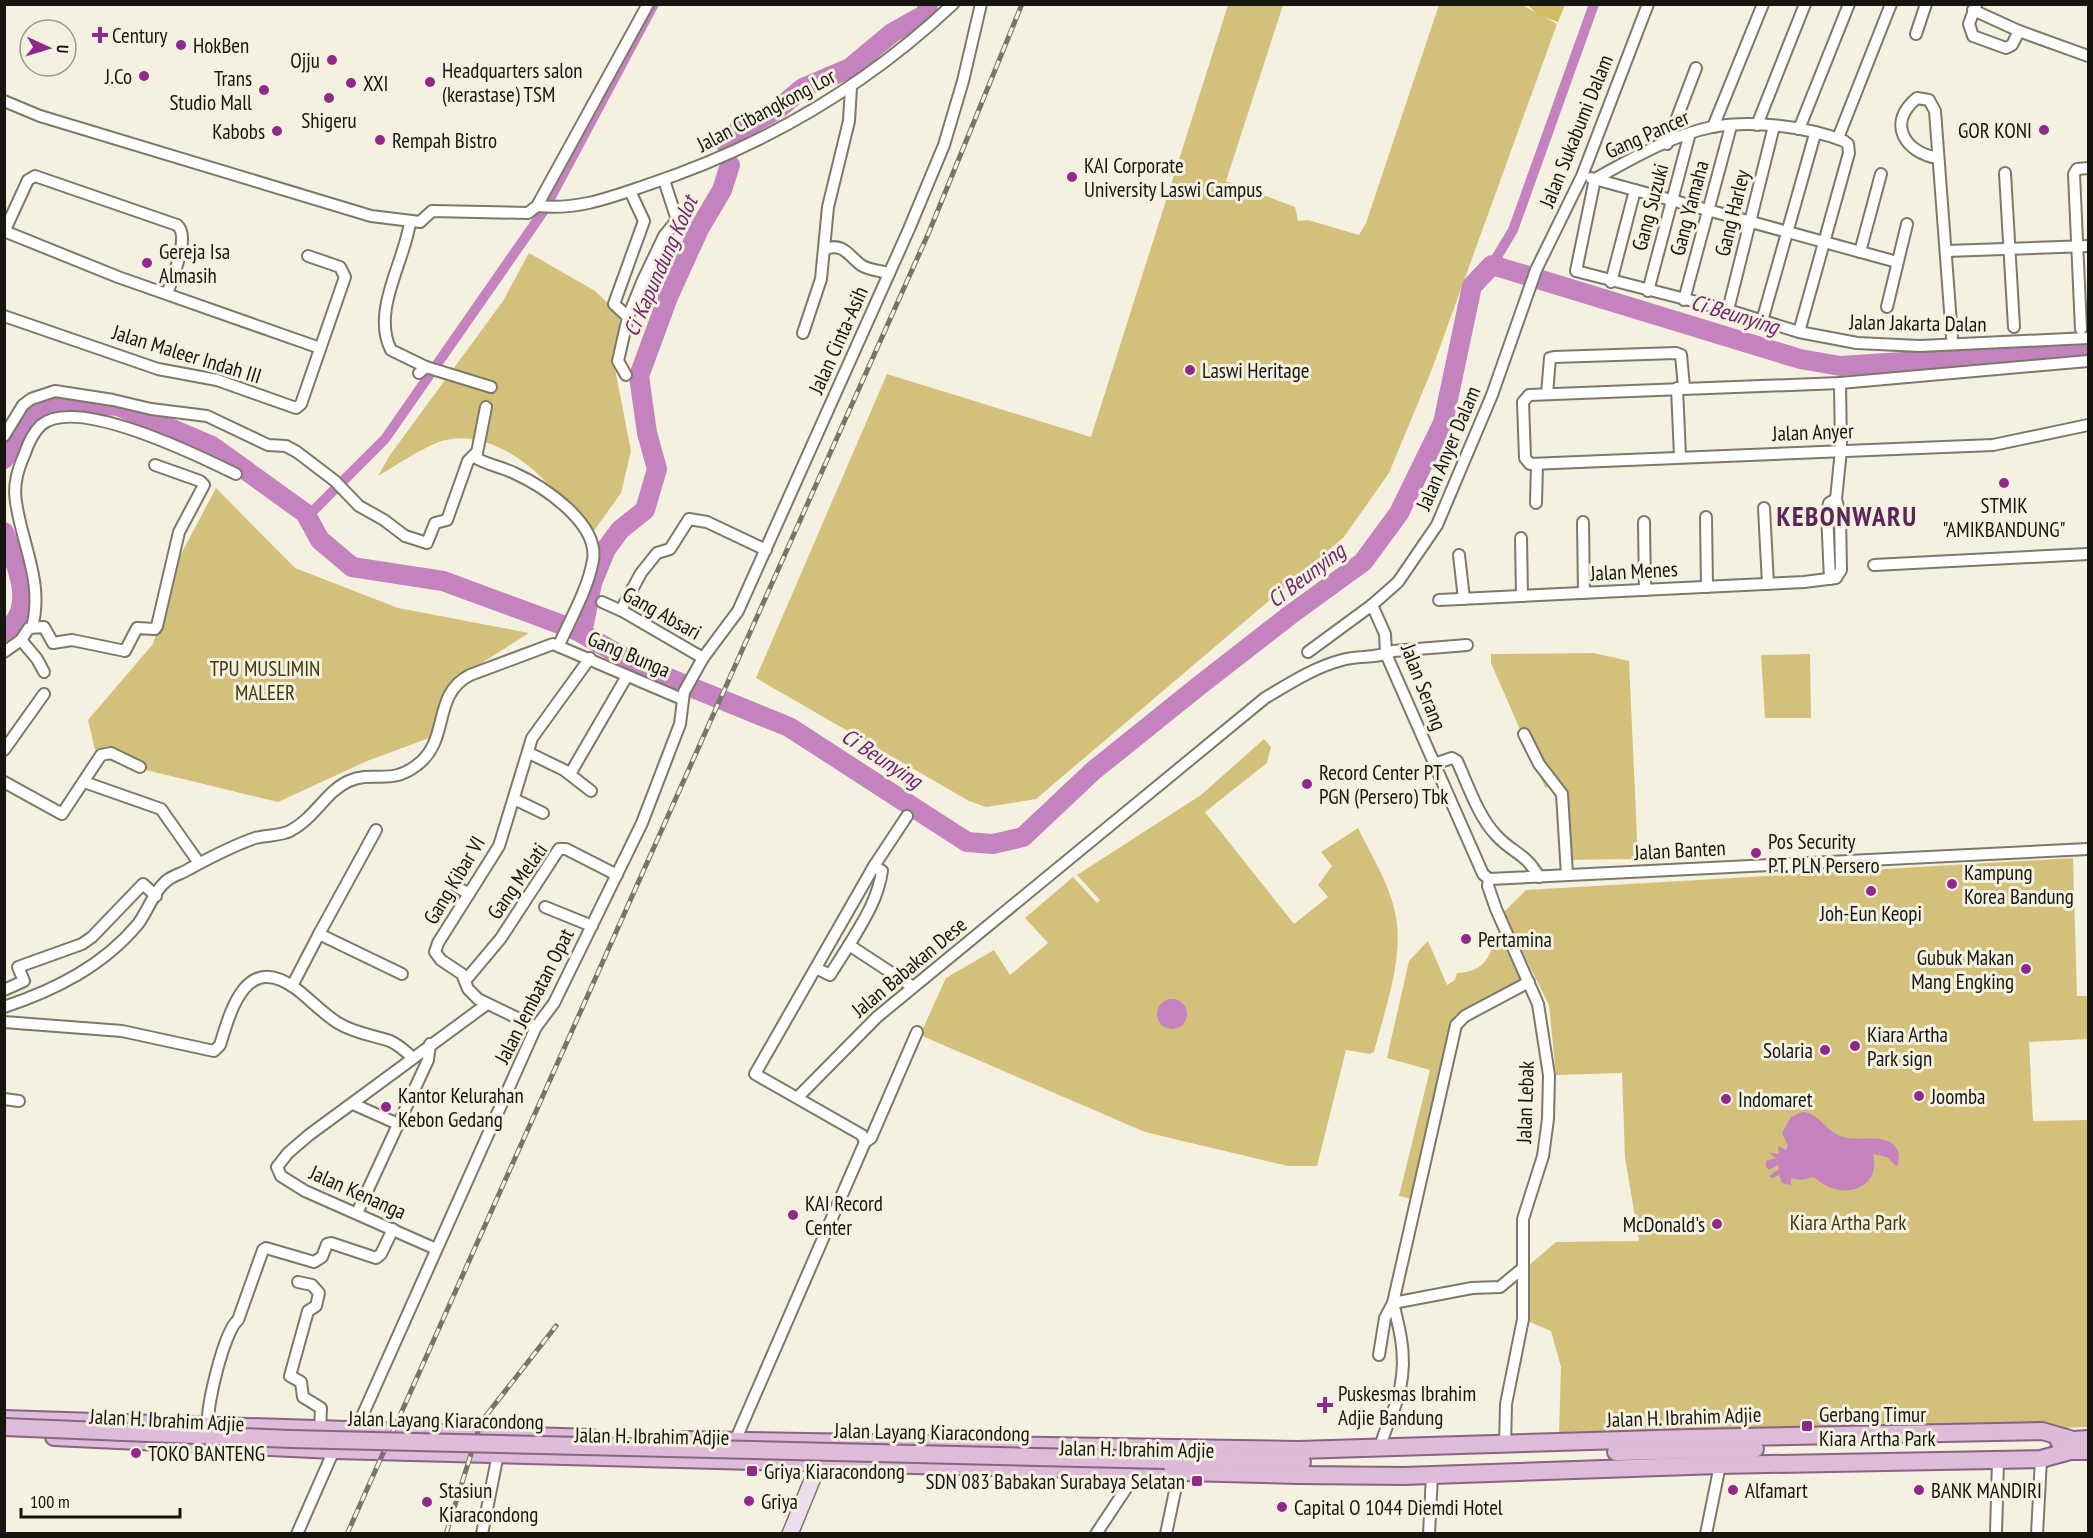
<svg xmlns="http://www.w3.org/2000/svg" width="2093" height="1538" viewBox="0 0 2093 1538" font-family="'PT Sans Narrow',sans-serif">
<rect width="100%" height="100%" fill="#f5f1e0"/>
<g fill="#d3c07a">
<path d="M1228,5H1283L1226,181L1295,207L1298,221L1308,220L1359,235L1366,223L1439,5H1522L1557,24L1432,369L1389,473L1344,537L1036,799L986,807L969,801L756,678L887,374L1091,437Z"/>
<path d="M529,253L595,291L620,315L615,369L631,451L621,493L593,532C570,518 564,501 546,482C520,455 478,428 439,442C418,450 397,465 378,476L390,455L503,301Z"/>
<path d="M216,488L295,568L398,608L529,633L463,675L432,737L367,761L278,802L97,758L88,720L153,644L180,556Z"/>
<path d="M1594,653L1629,661L1638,859L1563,860V789L1545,787L1491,663V654Z"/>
<path d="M1810,654L1811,718H1765L1761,655Z"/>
<path d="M1264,739L1271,747L1267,763L1205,812L1294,924L1328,897L1318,885L1332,866L1321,852L1358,828C1371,855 1389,883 1395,912C1405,957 1385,1008 1374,1052L1370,1054L1346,1050L1317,1166H1288L1145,1132L920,1035L946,978L994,950L1010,975L1048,943L1025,918L1073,877L1097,903L1100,900L1077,875L1201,795Z"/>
<path d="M2073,858L2077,996H2088V1039L2029,1042L2033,1121L2088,1120V1427L1889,1433L1559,1435L1561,1367L1551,1331L1523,1319L1526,1268L1556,1242L1639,1241L1625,1157L1622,1073L1556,1075L1549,1005L1503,913L1526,890Z"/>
<path d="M1498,931L1521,982L1455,1016L1412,1199L1399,1196L1430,1070L1387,1058L1409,961L1428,941L1447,985L1455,980L1457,973C1486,972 1490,956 1498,931Z"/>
</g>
<path fill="#d3bc63" d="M1528,5H1565L1558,22L1538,15Z"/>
<g fill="#c482be">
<circle cx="1172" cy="1014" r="15"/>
<path d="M1802,1112C1819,1113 1824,1129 1840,1136C1855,1142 1876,1135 1890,1142C1900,1148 1900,1158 1897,1167L1887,1157L1873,1154C1881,1185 1850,1199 1825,1185C1821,1183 1817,1179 1813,1177L1802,1180L1791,1178V1185L1782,1183L1779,1175L1772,1178L1769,1176L1779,1169L1778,1165L1769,1170L1766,1167V1161L1776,1158L1769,1153L1779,1154L1778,1146L1786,1150L1788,1146L1782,1133L1791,1117Z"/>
</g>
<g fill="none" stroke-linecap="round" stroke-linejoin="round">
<g stroke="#c482be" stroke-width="10">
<path d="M1492,265L1513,230L1594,4"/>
<path d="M307,517L385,439L543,212L654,4"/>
</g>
<g stroke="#c482be" stroke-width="20">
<path d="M725,143L734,134L778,109L803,88L850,68L892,33L926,14L928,4"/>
<path d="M4,459L31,413L62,402L118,406L212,446L305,513L320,540L352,567L443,581L576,630L639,666L789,727L967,842L993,844L1023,837L1093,771L1200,685L1290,615L1363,562L1399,513L1443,423L1472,286L1492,265L1800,359L1840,366L2088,350"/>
<path d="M4,532C15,563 39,608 4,632"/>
<path d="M576,630L584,624L592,583L606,549L620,530L645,510L657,469L647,433L639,376L668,297L699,229L722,190L730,165"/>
</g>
<g stroke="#7d796a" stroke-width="14">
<g id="street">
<path d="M1976,5L1969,24L1973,36L2006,48L2012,45L2019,31"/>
<path d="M1973,10L2019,31L2088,56"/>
<path d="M1916,34L1926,4"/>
<path d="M4,101L40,116L371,216L420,222L432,211L528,213L537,206L648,4"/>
<path d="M1757,125L1805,4"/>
<path d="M1713,127L1763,4"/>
<path d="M1799,129L1849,4"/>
<path d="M1838,138L1891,4"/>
<path d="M1667,144L1696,68"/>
<path d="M1938,158C1905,153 1886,123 1917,98L1929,100L1935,111L1952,337"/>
<path d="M2005,173L2014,327"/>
<path d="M1591,178L1897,262"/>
<path d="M537,206C577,210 606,199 644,186C760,148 864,88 953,4"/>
<path d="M410,222C405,261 371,311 391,350L426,367"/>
<path d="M4,231L118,277L320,348"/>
<path d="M4,232L28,180L35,176L177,225C191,236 172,278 167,294"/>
<path d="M825,249C843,242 849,256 861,265C868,270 881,271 889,273"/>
<path d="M1946,251L2088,246"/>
<path d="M1860,252L1881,174"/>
<path d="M1611,282L1635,190"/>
<path d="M1648,291L1690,133"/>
<path d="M1684,300L1731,126"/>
<path d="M1887,307L1907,224"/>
<path d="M1728,310L1774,126"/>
<path d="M4,316L158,369L217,380L296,408L301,404L345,277L340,267L308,256"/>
<path d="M628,317L614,304L644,221L630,191"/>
<path d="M1762,321L1815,134"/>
<path d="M2081,329L2074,174L2077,169L2088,168"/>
<path d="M1799,332L1849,153L1848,144L1844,141C1805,126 1753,120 1712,127C1672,135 1631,159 1595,179L1576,271L1728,310L1799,332L1857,343L1920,346L2088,338"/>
<path d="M803,333L821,279L828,207L849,121L851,87"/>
<path d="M2088,361L1840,383L1529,395L1523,402L1525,458L1530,464L1993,445L2088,425"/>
<path d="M419,373L426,367L491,387"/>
<path d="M626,375L618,361L628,317L643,280L664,236L677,220L664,180"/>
<path d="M1677,388L1680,456"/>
<path d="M1547,394L1550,358L1554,357L1676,353L1681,355L1684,387"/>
<path d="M486,407L476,458C488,465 502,467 514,473C543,486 599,523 593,560C588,589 571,618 559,645"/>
<path d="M4,436L23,405L31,399L55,391L113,400L151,409L207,416L268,445L286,446L297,452L335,481L359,506L384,520L405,536L427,543L435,523L447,520L468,461L476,453"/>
<path d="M1536,503L1537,464"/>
<path d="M1764,508L1768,584"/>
<path d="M1706,517L1707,587"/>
<path d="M1583,522L1584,593"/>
<path d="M1644,522L1645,590"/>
<path d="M1521,538L1522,596"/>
<path d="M1459,555L1464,599"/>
<path d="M1874,565L2088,554"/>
<path d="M1830,579L1827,513L1829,503L1836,499"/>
<path d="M1439,600L1804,582L1836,578L1841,570L1840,515L1836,499L1841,450L1840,383"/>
<path d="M602,602L624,612L703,658"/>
<path d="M1372,605L1385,634L1386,654L1483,874L1489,879"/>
<path d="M621,610L641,573L657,553L670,549L689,519L707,522L766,550"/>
<path d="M32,627C44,583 22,545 16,502C13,484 18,469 25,453C28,444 34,432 41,425C77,395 199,456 236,474"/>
<path d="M21,640L29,628L44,627L53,643L72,640L125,651L137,628L155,629L157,626L179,532L204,485L200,481L155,465"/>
<path d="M21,640L37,659L44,672"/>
<path d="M4,652L21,640"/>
<path d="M1308,652L1372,605L1398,582L1437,525L1492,395L1536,270L1582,176L1648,4"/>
<path d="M1524,734L1539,764L1562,794L1567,875"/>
<path d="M4,750L44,694"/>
<path d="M529,753L564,770L591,791"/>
<path d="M1434,764L1452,758L1457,761C1468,785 1478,816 1496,835C1512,853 1526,853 1539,877"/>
<path d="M570,774L627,676"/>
<path d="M4,782L62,814L101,755L111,753L140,767"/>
<path d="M84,782L161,809L199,863"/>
<path d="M514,799L543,813"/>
<path d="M1489,879L2088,849"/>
<path d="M1489,879L1488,886L1496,909L1538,1004L1549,1075L1548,1119L1543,1156L1523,1219V1319L1506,1404L1505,1446"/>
<path d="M457,887L469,894"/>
<path d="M545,907L592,926"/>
<path d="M319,934L376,830"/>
<path d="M849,945C863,922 878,899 882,871L874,866"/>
<path d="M816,968L830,975L849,945L913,987"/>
<path d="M465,981L501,938L559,849H566L617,875"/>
<path d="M292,986L319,934L402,974"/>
<path d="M4,990L24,981L18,967L82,944L92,937L143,884L156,896"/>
<path d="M4,1007C55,990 103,966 138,924C148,911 155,888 169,879C175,875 183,873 189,869C211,857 232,846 255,838C266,835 280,836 290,831C315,818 326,791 349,781C375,770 390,786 417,765C451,740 431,695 470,675L553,644L682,699"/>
<path d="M4,1022L122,1031L214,1051L220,1045C231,1009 246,953 295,988C310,999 322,1013 338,1023C354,1033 372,1035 390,1041C399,1045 405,1051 412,1057"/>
<path d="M536,1027L478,999L468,989L462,974L441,960L435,952L438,943L499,846L532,738L590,658"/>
<path d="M798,1097L877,1017L1265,698C1290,683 1315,667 1342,660C1359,655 1378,659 1393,651L1467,645"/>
<path d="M4,1099L19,1101"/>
<path d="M353,1104L398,1124"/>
<path d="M865,1142L871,1138L917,1032"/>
<path d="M357,1213L428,1060L430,1044"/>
<path d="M436,1249L305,1191L281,1176L277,1167L288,1153L309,1135L487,1004"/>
<path d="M298,1282L312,1285L319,1293L316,1306L308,1311L290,1376L301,1382L303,1397L321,1408L320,1431"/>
<path d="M1393,1303L1472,1288L1500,1287L1523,1268"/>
<path d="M1379,1355L1385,1318L1393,1303L1456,1025L1465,1016L1529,982"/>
<path d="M208,1426C206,1407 224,1331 238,1320L263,1250L266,1248L314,1262L322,1257L327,1244L331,1243L376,1258L381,1254L393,1229"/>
<path d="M355,1432L536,1027L554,1003L642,823L680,724L684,692L703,658L738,611L909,229L944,145L963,81L981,4"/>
<path d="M735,1441L865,1142L862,1135L755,1074L874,866L907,816"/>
<path d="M1380,1449C1383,1432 1392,1417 1397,1400C1408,1365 1402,1337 1393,1303"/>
<path d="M297,1534L334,1450"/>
<path d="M482,1534L498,1454"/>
<path d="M1096,1534L1137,1472"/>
<path d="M1166,1534L1179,1472"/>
<path d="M1429,1534L1432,1475"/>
<path d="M1706,1534L1721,1460"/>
<path d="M1996,1534L1998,1460"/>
<path d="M2037,1534L2041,1459"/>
</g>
</g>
<g stroke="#7d796a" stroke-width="18">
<path id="secondary" d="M790,1534L819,1463V1452"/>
</g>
<g stroke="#896382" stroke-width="20">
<g id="primary">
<path d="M4,1419L592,1438"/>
<path d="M54,1437L334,1450L1298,1475L1404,1476L1719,1465L2041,1459L2070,1451"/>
<path d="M683,1440L1298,1450L1691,1438L2042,1431L2070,1439"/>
<path d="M2059,1441L2088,1439"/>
<path d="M2060,1451H2088"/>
<path d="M1616,1452L1755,1449"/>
<path d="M1174,1460L1302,1462"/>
</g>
</g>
<use href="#street" stroke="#fff" stroke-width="10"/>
<use href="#secondary" stroke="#eeddec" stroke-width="15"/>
<use href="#primary" stroke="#ddbbd9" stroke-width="16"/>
<g stroke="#777469" stroke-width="5">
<g id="rail">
<path d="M347,1534L929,232L1022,4"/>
<path d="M446,1534L481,1422L556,1326"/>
</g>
</g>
<use href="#rail" stroke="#f5f1e0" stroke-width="3" stroke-dasharray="9" stroke-linecap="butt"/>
<g stroke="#896382" stroke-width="20" stroke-linecap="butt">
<path id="primary-bridge" d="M4,1427L291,1439L1165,1460"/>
</g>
<use href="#primary-bridge" stroke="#ddbbd9" stroke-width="16"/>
</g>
<g fill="#91288c" stroke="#f5f1e0" stroke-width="2">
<path d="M97 26h6v6h6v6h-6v6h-6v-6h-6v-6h6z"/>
<circle cx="181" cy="45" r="6"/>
<circle cx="332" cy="60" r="6"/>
<circle cx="144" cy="76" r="6"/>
<circle cx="430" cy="82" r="6"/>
<circle cx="351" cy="83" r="6"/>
<circle cx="264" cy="90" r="6"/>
<circle cx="329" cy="98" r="6"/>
<circle cx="2044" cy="130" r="6"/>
<circle cx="277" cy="131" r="6"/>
<circle cx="380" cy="140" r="6"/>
<circle cx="1072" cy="177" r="6"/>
<circle cx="147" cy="263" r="6"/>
<circle cx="1190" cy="370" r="6"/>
<circle cx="2004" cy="483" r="6"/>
<circle cx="1307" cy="784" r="6"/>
<circle cx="1756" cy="853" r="6"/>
<circle cx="1952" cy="884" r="6"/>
<circle cx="1871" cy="891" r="6"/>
<circle cx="1466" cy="939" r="6"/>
<circle cx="2026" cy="969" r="6"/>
<circle cx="1855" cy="1046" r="6"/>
<circle cx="1825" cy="1050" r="6"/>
<circle cx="1919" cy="1096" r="6"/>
<circle cx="1726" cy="1099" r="6"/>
<circle cx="386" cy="1107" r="6"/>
<circle cx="793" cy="1215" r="6"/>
<circle cx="1717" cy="1224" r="6"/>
<path d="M1322 1396h6v6h6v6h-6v6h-6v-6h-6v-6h6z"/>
<rect x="1801" y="1420" width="12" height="12" rx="3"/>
<circle cx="136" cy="1453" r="6"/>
<rect x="746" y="1465" width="12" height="12" rx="3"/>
<rect x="1191" y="1475" width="12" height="12" rx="3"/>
<circle cx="1733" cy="1490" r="6"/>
<circle cx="1919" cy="1490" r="6"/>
<circle cx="749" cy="1501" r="6"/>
<circle cx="427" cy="1502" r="6"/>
<circle cx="1282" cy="1507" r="6"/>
</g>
<g text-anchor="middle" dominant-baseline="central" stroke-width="6" stroke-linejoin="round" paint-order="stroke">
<g font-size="21" fill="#17150f" stroke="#f5f1e0" text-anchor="start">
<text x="112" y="35">Century</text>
<text x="193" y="45">HokBen</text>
<text x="320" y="60" text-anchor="end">Ojju</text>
<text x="442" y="70">Headquarters salon<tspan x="442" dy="24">(kerastase) TSM</tspan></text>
<text x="132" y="76" text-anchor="end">J.Co</text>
<text x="252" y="78" text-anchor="end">Trans<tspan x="252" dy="24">Studio Mall</tspan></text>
<text x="363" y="83">XXI</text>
<text x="329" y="120" text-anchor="middle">Shigeru</text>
<text x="2032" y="130" text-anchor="end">GOR KONI</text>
<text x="265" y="131" text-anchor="end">Kabobs</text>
<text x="392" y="140">Rempah Bistro</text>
<text x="1084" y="165">KAI Corporate<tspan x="1084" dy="24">University Laswi Campus</tspan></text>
<text x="159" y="251">Gereja Isa<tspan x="159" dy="24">Almasih</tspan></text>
<text x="1202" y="370">Laswi Heritage</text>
<text x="2004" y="505" text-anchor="middle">STMIK<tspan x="2004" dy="24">"AMIKBANDUNG"</tspan></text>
<text x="1319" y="772">Record Center PT<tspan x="1319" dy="24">PGN (Persero) Tbk</tspan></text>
<text x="1768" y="841">Pos Security<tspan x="1768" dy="24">PT. PLN Persero</tspan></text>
<text x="1964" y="872">Kampung<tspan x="1964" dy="24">Korea Bandung</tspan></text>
<text x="1871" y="913" text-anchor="middle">Joh-Eun Keopi</text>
<text x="1478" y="939">Pertamina</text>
<text x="2014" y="957" text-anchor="end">Gubuk Makan<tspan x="2014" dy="24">Mang Engking</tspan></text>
<text x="1867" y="1034">Kiara Artha<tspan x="1867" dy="24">Park sign</tspan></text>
<text x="1813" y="1050" text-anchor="end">Solaria</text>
<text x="398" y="1095">Kantor Kelurahan<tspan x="398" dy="24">Kebon Gedang</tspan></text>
<text x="1931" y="1096">Joomba</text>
<text x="1738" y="1099">Indomaret</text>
<text x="805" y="1203">KAI Record<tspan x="805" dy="24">Center</tspan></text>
<text x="1705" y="1224" text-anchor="end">McDonald's</text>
<text x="1338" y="1393">Puskesmas Ibrahim<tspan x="1338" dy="24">Adjie Bandung</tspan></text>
<text x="1819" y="1414">Gerbang Timur<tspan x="1819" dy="24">Kiara Artha Park</tspan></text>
<text x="148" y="1453">TOKO BANTENG</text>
<text x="764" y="1471">Griya Kiaracondong</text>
<text x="1185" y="1481" text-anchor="end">SDN 083 Babakan Surabaya Selatan</text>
<text x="439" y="1490">Stasiun<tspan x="439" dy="24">Kiaracondong</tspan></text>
<text x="1745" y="1490">Alfamart</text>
<text x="1931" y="1490">BANK MANDIRI</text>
<text x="761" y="1501">Griya</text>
<text x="1294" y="1507">Capital O 1044 Diemdi Hotel</text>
</g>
<g font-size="21" fill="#17150f" stroke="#f5f1e0">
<text transform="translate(766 110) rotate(-28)">Jalan Cibangkong Lor</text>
<text transform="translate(1576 131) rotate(-68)">Jalan Sukabumi Dalam</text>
<text transform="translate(1647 134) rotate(-24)">Gang Pancer</text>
<text transform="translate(1650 207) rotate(-75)">Gang Suzuki</text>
<text transform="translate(1689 208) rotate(-75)">Gang Yamaha</text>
<text transform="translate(1732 213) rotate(-76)">Gang Harley</text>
<text transform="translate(1918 323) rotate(1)">Jalan Jakarta Dalan</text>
<text transform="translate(838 340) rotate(-66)">Jalan Cinta-Asih</text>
<text transform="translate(187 354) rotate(17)">Jalan Maleer Indah III</text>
<text transform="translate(1813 432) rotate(-2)">Jalan Anyer</text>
<text transform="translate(1448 448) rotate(-67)">Jalan Anyer Dalam</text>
<text transform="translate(1634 571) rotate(-3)">Jalan Menes</text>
<text transform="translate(662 613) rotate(29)">Gang Absari</text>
<text transform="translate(629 654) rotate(23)">Gang Bunga</text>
<text transform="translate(1424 687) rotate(69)">Jalan Serang</text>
<text transform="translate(1680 850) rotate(-3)">Jalan Banten</text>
<text transform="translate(454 880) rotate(-59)">Gang Kibar VI</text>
<text transform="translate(517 881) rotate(-55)">Gang Melati</text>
<text transform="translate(909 967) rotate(-40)">Jalan Babakan Dese</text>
<text transform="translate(534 996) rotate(-63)">Jalan Jembatan Opat</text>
<text transform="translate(1525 1102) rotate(-88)">Jalan Lebak</text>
<text transform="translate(358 1192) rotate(24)">Jalan Kenanga</text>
<text transform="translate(1684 1417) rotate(-2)">Jalan H. Ibrahim Adjie</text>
<text transform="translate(167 1420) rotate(3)">Jalan H. Ibrahim Adjie</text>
<text transform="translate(446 1420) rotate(1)">Jalan Layang Kiaracondong</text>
<text transform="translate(932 1432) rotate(1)">Jalan Layang Kiaracondong</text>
<text transform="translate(652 1436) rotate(1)">Jalan H. Ibrahim Adjie</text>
<text transform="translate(1137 1449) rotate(1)">Jalan H. Ibrahim Adjie</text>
</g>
<g font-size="21" fill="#413710" stroke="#f5f1e0">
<text x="265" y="668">TPU MUSLIMIN<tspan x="265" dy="24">MALEER</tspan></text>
<text x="1848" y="1222">Kiara Artha Park</text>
</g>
<g font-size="22" font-style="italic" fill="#71236d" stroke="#f5f1e0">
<text transform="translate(660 266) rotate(-66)">Ci Kapundung Kolot</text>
<text transform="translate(1735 314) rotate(17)">Ci Beunying</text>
<text transform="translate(1306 575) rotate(-37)">Ci Beunying</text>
<text transform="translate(882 758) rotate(33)">Ci Beunying</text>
</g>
<g font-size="27" font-weight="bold" letter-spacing="1.5" fill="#592655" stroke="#f5f1e0">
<text x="1847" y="516">KEBONWARU</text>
</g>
</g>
<rect width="2093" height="1538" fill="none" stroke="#17150f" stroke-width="12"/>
<g transform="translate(48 48) rotate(94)"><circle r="28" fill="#f5f1e0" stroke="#9c998c" stroke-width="1.5"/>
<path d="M0-4.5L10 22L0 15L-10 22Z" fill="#91288c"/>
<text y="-9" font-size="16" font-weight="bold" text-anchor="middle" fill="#17150f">U</text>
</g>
<path d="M21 1508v9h159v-9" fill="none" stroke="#17150f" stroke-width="3"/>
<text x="30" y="1508" font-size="18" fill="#17150f" stroke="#f5f1e0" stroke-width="4.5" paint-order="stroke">100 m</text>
</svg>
